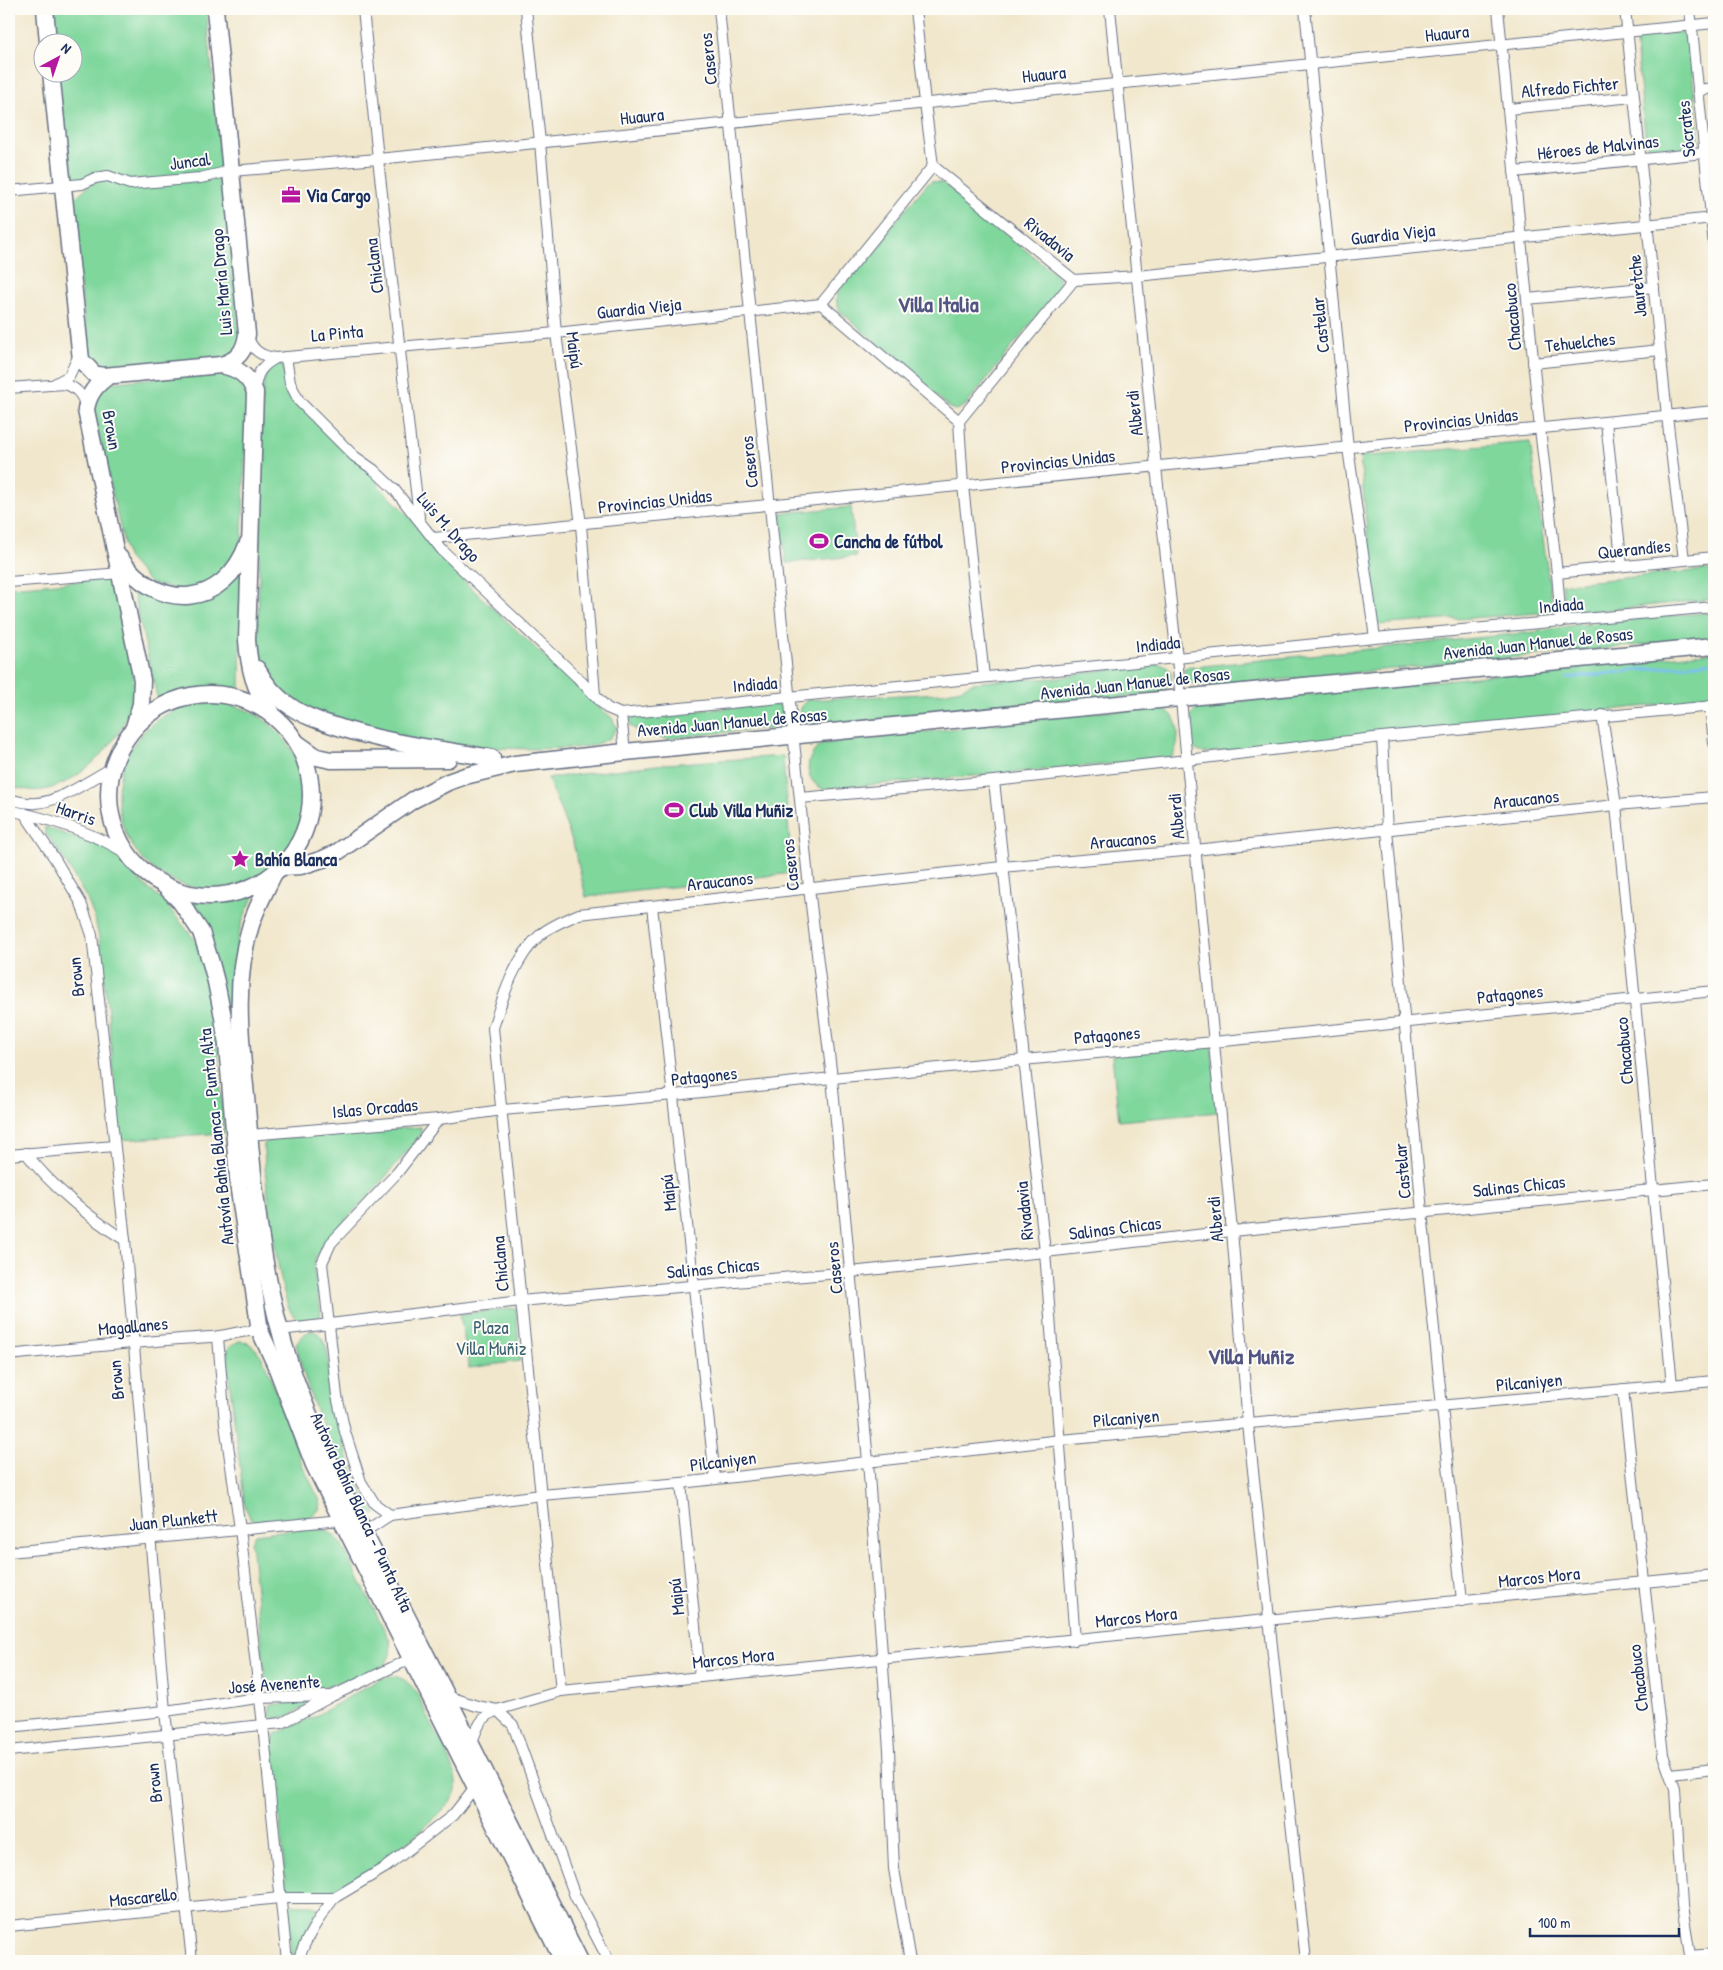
<svg xmlns="http://www.w3.org/2000/svg" width="1723" height="1970" viewBox="0 0 1723 1970" font-family="'Patrick Hand',sans-serif">
<rect width="100%" height="100%" fill="#fdfcf7"/>
<filter id="ink" filterUnits="userSpaceOnUse"><feTurbulence type="fractalNoise" baseFrequency=".02" numOctaves="2"/><feDisplacementMap in="SourceGraphic" scale="10" xChannelSelector="R" yChannelSelector="G"/><feConvolveMatrix kernelMatrix="1 2 1 2 8 2 1 2 1" color-interpolation-filters="sRGB"/></filter>
<filter id="wash" filterUnits="userSpaceOnUse"><feTurbulence type="fractalNoise" baseFrequency=".0096" numOctaves="4" result="noise"/><feDisplacementMap in="SourceGraphic" scale="20" xChannelSelector="R" yChannelSelector="G"/><feGaussianBlur stdDeviation="1.12" result="paint"/><feColorMatrix in="noise" values="0 0 0 0 0 0 0 0 0 0 0 0 0 0 0 0 0 1.4 0 .05"/><feComposite in="paint" operator="in"/></filter>
<g filter="url(#wash)">
<rect width="100%" height="100%" fill="#f1e7cc"/>
<g fill="#7fd79c" stroke="#4d837d">
<path d="M53,9H206L221,166L216,171L159,180L76,179L69,172L58,73L72,72V42H55Z"/>
<path d="M1681,32L1687,36L1689,42L1699,138L1698,145L1693,148L1655,152L1649,149L1646,143L1636,45L1638,39L1643,37Z"/>
<path d="M223,174L240,342L231,357L100,369L88,356L71,201L92,183L101,180L205,182Z"/>
<path d="M932,181L943,183L1055,274L1059,280L1060,287L966,405L957,410L950,408L840,311C835,302 836,297 840,288L927,184Z"/>
<path d="M276,364L283,365L285,382L291,394L378,478V485L415,522L439,556L467,584L595,704L612,718L617,728L610,738L592,746L574,748L531,749L443,746L338,723L285,696L264,669L258,637L262,404C263,390 262,371 276,364Z"/>
<path d="M223,371C234,376 243,381 247,394L242,541L225,573L187,592L150,583L127,557L93,409C97,395 102,386 116,382Z"/>
<path d="M1530,442L1553,612L1376,625L1360,457Z"/>
<path d="M851,507L856,556L786,563L781,513Z"/>
<path d="M1714,569V599L1566,614L1562,584Z"/>
<path d="M241,572L240,690L236,693C209,687 183,687 158,701L132,586L134,583L160,597Z"/>
<path d="M106,579C117,584 122,612 124,624C128,647 136,672 133,695C129,734 81,784 43,790C32,792 20,788 9,786V587Z"/>
<path d="M1701,613H1714V638L1216,686C1201,687 1185,686 1184,668L1534,632L1576,625Z"/>
<path d="M1714,652V699L1204,753C1200,752 1195,751 1193,747C1191,744 1191,740 1190,736C1189,721 1188,709 1206,705Z"/>
<path d="M1153,664C1168,663 1175,672 1169,686L1157,694L823,725C812,725 805,723 800,712L802,705L807,700L942,693L961,689L972,683L1004,680L1059,678L1090,672Z"/>
<circle cx="211" cy="796" r="93"/>
<path d="M773,704L783,707L788,715L777,727L768,729H753L667,739L643,734L632,727L628,722L634,716Z"/>
<path d="M1162,708C1181,714 1182,746 1170,759L823,789C802,779 805,756 822,744L1087,713Z"/>
<path d="M783,756L792,873L586,897L573,843L548,778L665,764Z"/>
<path d="M45,827L110,850L136,878L164,902L196,941L203,962L216,1021L224,1133L119,1140L109,1021L99,938L95,919L87,899L62,856L45,832Z"/>
<path d="M258,891C240,917 235,943 234,974L278,1354L257,1270L231,1042L185,899C211,907 233,900 258,891Z"/>
<path d="M1211,1045L1219,1112L1119,1121L1112,1055Z"/>
<path d="M421,1127V1132L419,1137L377,1187L336,1230L316,1256L314,1271L321,1314L317,1320L313,1323C305,1322 297,1320 292,1314C279,1297 263,1169 264,1144L273,1139Z"/>
<path d="M516,1308L520,1361L469,1368L460,1314Z"/>
<path d="M313,1330C318,1333 322,1336 324,1341C330,1355 328,1372 331,1387C338,1423 352,1487 376,1513V1515L368,1512L361,1505C334,1452 308,1402 296,1343L304,1334Z"/>
<path d="M239,1341C251,1341 257,1350 263,1359L293,1435L302,1465L320,1501L319,1510L310,1517L255,1521L250,1517L245,1507L226,1354L229,1347Z"/>
<path d="M307,1528C322,1529 331,1530 341,1543L390,1641C393,1655 387,1665 376,1673L322,1687L273,1693L266,1687L251,1542L255,1534Z"/>
<path d="M392,1676C414,1678 421,1702 429,1719C439,1740 458,1766 456,1790C453,1811 376,1867 356,1880C343,1888 308,1898 293,1894C289,1893 288,1890 286,1886L272,1744L275,1734L316,1716L380,1679Z"/>
<path d="M309,1701L310,1703L288,1716L273,1719L270,1716V1705Z"/>
<path d="M293,1905H314L318,1908L292,1961L287,1911Z"/>
</g>
<g fill="none" stroke-linecap="round" stroke-linejoin="round">
<path stroke="#7ac0f1" stroke-width="3" d="M1567,678L1714,662"/>
</g>
</g>
<g filter="url(#ink)">
<g fill="none" stroke-linecap="round" stroke-linejoin="round">
<g stroke="#666f84" stroke-width="12">
<g id="minor">
<path d="M363,9L378,159L419,517"/>
<path d="M526,9L540,142L556,333L581,525L595,695"/>
<path d="M719,9L809,888L832,1078L868,1461L889,1750L894,1869L910,1961"/>
<path d="M915,9L925,103L933,166L1074,280"/>
<path d="M1110,9L1156,467L1177,658L1232,1231L1248,1424L1306,1961"/>
<path d="M1305,9L1348,448L1375,638"/>
<path d="M1498,9L1540,429L1557,573L1561,622"/>
<path d="M1625,9L1667,416L1684,560"/>
<path d="M1690,9L1714,246"/>
<path d="M1698,90L1714,88"/>
<path d="M1508,109L1634,97"/>
<path d="M1514,172L1714,152"/>
<path d="M9,191L82,184L95,178L108,176L130,184L200,178L231,171L378,159L1714,23"/>
<path d="M1074,280L1137,276L1714,218"/>
<path d="M1527,299L1654,287"/>
<path d="M821,304L959,421"/>
<path d="M821,304L933,166"/>
<path d="M247,335C252,350 260,356 276,358L556,333L821,304"/>
<path d="M286,357L290,383L299,401L354,456L374,470L394,489L442,550L577,677L607,708L621,714L1375,638L1714,607"/>
<path d="M1533,363L1660,350"/>
<path d="M56,383L69,376L79,355"/>
<path d="M9,388L64,384C76,387 82,394 86,407"/>
<path d="M255,391C256,374 261,366 276,358"/>
<path d="M1606,422L1622,566"/>
<path d="M434,538L1714,411"/>
<path d="M1557,573L1714,557"/>
<path d="M9,582L121,573"/>
<path d="M984,677L963,486L959,421L1074,280"/>
<path d="M1710,706L1714,743"/>
<path d="M621,714L625,752"/>
<path d="M1602,715L1616,805L1672,1385"/>
<path d="M1382,737L1387,830L1422,1212L1462,1601"/>
<path d="M994,781L1045,1252L1075,1640"/>
<path d="M800,798L994,781L1187,760L1382,737L1714,706"/>
<path d="M9,799C17,801 27,804 36,803C60,802 91,779 112,768"/>
<path d="M9,810C51,819 93,832 129,855"/>
<path d="M24,813L55,859L81,903L92,935L125,1240L165,1711L192,1961"/>
<path d="M652,906L715,1478"/>
<path d="M249,1135L439,1119L502,1110L674,1095L832,1078L1214,1042L1714,991"/>
<path d="M26,1153C49,1184 92,1220 125,1240"/>
<path d="M9,1155L114,1146"/>
<path d="M280,1330L520,1301L850,1272L1045,1252L1232,1231L1714,1184"/>
<path d="M218,1337L225,1424L240,1529L263,1725L287,1961"/>
<path d="M9,1355C76,1348 143,1341 211,1337C228,1336 243,1329 260,1331"/>
<path d="M1623,1389L1663,1755L1675,1789L1682,1906L1691,1961"/>
<path d="M681,1483L700,1677"/>
<path d="M390,1515L375,1504L361,1482L345,1432L337,1396L322,1263L331,1243L397,1173L439,1119"/>
<path d="M364,1532L390,1515L541,1495L681,1483L1061,1440L1714,1381"/>
<path d="M9,1552L341,1520"/>
<path d="M561,1691L493,1028C503,996 515,957 541,934C552,925 566,920 579,914L1002,867L1195,850L1616,805L1714,797"/>
<path d="M447,1696L477,1706L497,1710L561,1691L1714,1575"/>
<path d="M9,1727L165,1711L258,1698L328,1696"/>
<path d="M471,1745C478,1726 479,1719 497,1710L513,1725L575,1896L609,1961"/>
<path d="M9,1751L282,1723L332,1696L410,1659"/>
<path d="M1671,1774L1714,1769"/>
<path d="M9,1926L280,1898H334L386,1867L453,1815L475,1787"/>
<path d="M1690,1956L1714,1954"/>
<path d="M298,1961C306,1937 319,1918 334,1898"/>
</g>
</g>
<g stroke="#666f84" stroke-width="19">
<g id="primary">
<path d="M45,9L48,42"/>
<path d="M51,72L81,360L94,374L104,376L221,365C238,360 245,351 247,334L215,9"/>
<path d="M221,365C238,368 249,376 255,392L247,640C249,667 254,691 272,713"/>
<path d="M109,376C96,384 88,394 86,410L142,680L141,704L134,727"/>
<path d="M119,557C158,613 224,609 248,543"/>
<path d="M257,669C265,684 276,697 290,706C302,715 317,720 332,725C384,743 438,749 492,758"/>
<circle cx="210" cy="795" r="101"/>
<path d="M297,743L317,757L331,760L448,759"/>
<path d="M281,867L301,866L323,859L336,853L413,800L448,782L465,776L515,764L625,752L1714,646"/>
<path d="M273,875C265,892 255,910 250,928C232,987 242,1049 247,1108C254,1196 263,1284 291,1367C322,1457 369,1542 412,1627C468,1738 523,1850 580,1961"/>
<path d="M164,885L180,901L201,932L211,963L216,982L223,1017L227,1045L239,1190L260,1331L276,1366L314,1465L563,1961"/>
</g>
</g>
<use href="#minor" stroke="#fff" stroke-width="10"/>
<use href="#primary" stroke="#fff" stroke-width="16"/>
</g>
</g>
<defs>
<g id="office-bare" transform="scale(1.5)"><path d="M-6-3h4V-5.5h4V-3h4V5H-6ZM-1-4.5V-3h2v-1.5ZM-6 0V1H6V0Z" fill="#b5179e" stroke="#fdfcf7" stroke-width="2.5" paint-order="stroke"/></g>
<g id="stadium-bare" transform="scale(1.5)"><path d="M0-5a6.5 5 0 1 0 0 10a6.5 5 0 1 0 0-10ZM-3.5-1.8h7v3.6h-7Z" fill="#b5179e" stroke="#fdfcf7" stroke-width="2.5" paint-order="stroke"/></g>
<g id="sight-bare" transform="scale(1.5)"><path d="M0-6L1.8-2.2L6-1.7L2.9 1.2L3.7 5.4L0 3.3L-3.7 5.4L-2.9 1.2L-6-1.7L-1.8-2.2Z" fill="#b5179e" stroke="#fdfcf7" stroke-width="2.5" paint-order="stroke"/></g>
</defs>
<g fill-rule="evenodd">
<use href="#office-bare" x="291" y="195"/>
<use href="#stadium-bare" x="819" y="541"/>
<use href="#stadium-bare" x="674" y="810"/>
<use href="#sight-bare" x="240" y="859"/>
</g>
<g text-anchor="middle" dominant-baseline="central" stroke-width="4" stroke-linejoin="round" paint-order="stroke">
<g font-size="18" fill="#1b2f5e" stroke="#fdfcf7">
<text transform="translate(1447 33) rotate(-6)">Huaura</text>
<text transform="translate(708 59) rotate(-96)">Caseros</text>
<text transform="translate(1044 74) rotate(-6)">Huaura</text>
<text transform="translate(1570 87) rotate(-5)">Alfredo Fichter</text>
<text transform="translate(642 116) rotate(-6)">Huaura</text>
<text transform="translate(1686 129) rotate(-96)">Sócrates</text>
<text transform="translate(1598 147) rotate(-6)">Héroes de Malvinas</text>
<text transform="translate(190 161) rotate(-7)">Juncal</text>
<text transform="translate(1393 234) rotate(-6)">Guardia Vieja</text>
<text transform="translate(1050 239) rotate(39)">Rivadavia</text>
<text transform="translate(374 266) rotate(-97)">Chiclana</text>
<text transform="translate(221 282) rotate(-95)">Luis María Drago</text>
<text transform="translate(1637 286) rotate(-96)">Jauretche</text>
<text transform="translate(639 308) rotate(-6)">Guardia Vieja</text>
<text transform="translate(1512 317) rotate(-95)">Chacabuco</text>
<text transform="translate(1320 325) rotate(-96)">Castelar</text>
<text transform="translate(337 333) rotate(-5)">La Pinta</text>
<text transform="translate(1580 342) rotate(-6)">Tehuelches</text>
<text transform="translate(575 350) rotate(83)">Maipú</text>
<text transform="translate(1134 413) rotate(-96)">Alberdi</text>
<text transform="translate(1461 420) rotate(-6)">Provincias Unidas</text>
<text transform="translate(112 430) rotate(80)">Brown</text>
<text transform="translate(1058 461) rotate(-6)">Provincias Unidas</text>
<text transform="translate(749 462) rotate(-96)">Caseros</text>
<text transform="translate(655 501) rotate(-6)">Provincias Unidas</text>
<text transform="translate(449 527) rotate(49)">Luis M. Drago</text>
<text transform="translate(1634 549) rotate(-6)">Querandíes</text>
<text transform="translate(1561 605) rotate(-5)">Indiada</text>
<text transform="translate(1538 643) rotate(-6)">Avenida Juan Manuel de Rosas</text>
<text transform="translate(1158 644) rotate(-6)">Indiada</text>
<text transform="translate(1135 683) rotate(-6)">Avenida Juan Manuel de Rosas</text>
<text transform="translate(755 684) rotate(-5)">Indiada</text>
<text transform="translate(732 722) rotate(-5)">Avenida Juan Manuel de Rosas</text>
<text transform="translate(1526 799) rotate(-6)">Araucanos</text>
<text transform="translate(76 813) rotate(19)">Harris</text>
<text transform="translate(1176 816) rotate(-95)">Alberdi</text>
<text transform="translate(1123 840) rotate(-5)">Araucanos</text>
<text transform="translate(790 865) rotate(-96)">Caseros</text>
<text transform="translate(720 881) rotate(-6)">Araucanos</text>
<text transform="translate(76 977) rotate(-96)">Brown</text>
<text transform="translate(1510 994) rotate(-6)">Patagones</text>
<text transform="translate(1107 1035) rotate(-5)">Patagones</text>
<text transform="translate(1624 1051) rotate(-95)">Chacabuco</text>
<text transform="translate(704 1076) rotate(-6)">Patagones</text>
<text transform="translate(375 1108) rotate(-5)">Islas Orcadas</text>
<text transform="translate(216 1137) rotate(-96)">Autovía Bahía Blanca - Punta Alta</text>
<text transform="translate(1402 1171) rotate(-95)">Castelar</text>
<text transform="translate(1519 1186) rotate(-6)">Salinas Chicas</text>
<text transform="translate(668 1193) rotate(-96)">Maipú</text>
<text transform="translate(1024 1211) rotate(-96)">Rivadavia</text>
<text transform="translate(1215 1219) rotate(-95)">Alberdi</text>
<text transform="translate(1115 1228) rotate(-7)">Salinas Chicas</text>
<text transform="translate(500 1264) rotate(-95)">Chiclana</text>
<text transform="translate(713 1268) rotate(-5)">Salinas Chicas</text>
<text transform="translate(834 1268) rotate(-95)">Caseros</text>
<text transform="translate(133 1326) rotate(-5)">Magallanes</text>
<text transform="translate(116 1380) rotate(-95)">Brown</text>
<text transform="translate(1529 1382) rotate(-5)">Pilcaniyen</text>
<text transform="translate(1126 1418) rotate(-5)">Pilcaniyen</text>
<text transform="translate(723 1461) rotate(-7)">Pilcaniyen</text>
<text transform="translate(362 1512) rotate(65)">Autovía Bahía Blanca - Punta Alta</text>
<text transform="translate(173 1520) rotate(-6)">Juan Plunkett</text>
<text transform="translate(1539 1577) rotate(-6)">Marcos Mora</text>
<text transform="translate(676 1597) rotate(-96)">Maipú</text>
<text transform="translate(1136 1617) rotate(-6)">Marcos Mora</text>
<text transform="translate(733 1658) rotate(-6)">Marcos Mora</text>
<text transform="translate(1638 1678) rotate(-97)">Chacabuco</text>
<text transform="translate(274 1684) rotate(-4)">José Avenente</text>
<text transform="translate(154 1783) rotate(-96)">Brown</text>
<text transform="translate(143 1897) rotate(-6)">Mascarello</text>
</g>
<g font-size="18" font-weight="bold" fill="#1b2f5e" stroke="#fdfcf7" text-anchor="start">
<text x="306" y="195">Via Cargo</text>
<text x="834" y="541">Cancha de fútbol</text>
<text x="689" y="810">Club Villa Muñiz</text>
<text x="255" y="859">Bahía Blanca</text>
</g>
<g font-size="18" fill="#396171" stroke="#fdfcf7">
<text x="491" y="1327">Plaza<tspan x="491" dy="21">Villa Muñiz</tspan></text>
</g>
<g font-size="22" font-weight="bold" fill="#525584" stroke="#fdfcf7">
<text x="938" y="304">Villa Italia</text>
<text x="1251" y="1356">Villa Muñiz</text>
</g>
</g>
<rect width="1723" height="1970" fill="none" stroke="#fdfcf7" stroke-width="30"/>
<g transform="translate(58 58) rotate(40)"><circle r="24" fill="#fdfcf7" stroke="#a3aaba"/>
<path d="M0-4L9 19L0 12L-9 19Z" fill="#b5179e"/>
<text y="-8" font-size="14" font-weight="bold" text-anchor="middle" fill="#1b2f5e">N</text>
</g>
<path d="M1530 1928v8h149v-8" fill="none" stroke="#1b2f5e" stroke-width="2.5"/>
<text x="1538" y="1928" font-size="15" fill="#1b2f5e" stroke="#fdfcf7" stroke-width="4" paint-order="stroke">100 m</text>
</svg>
